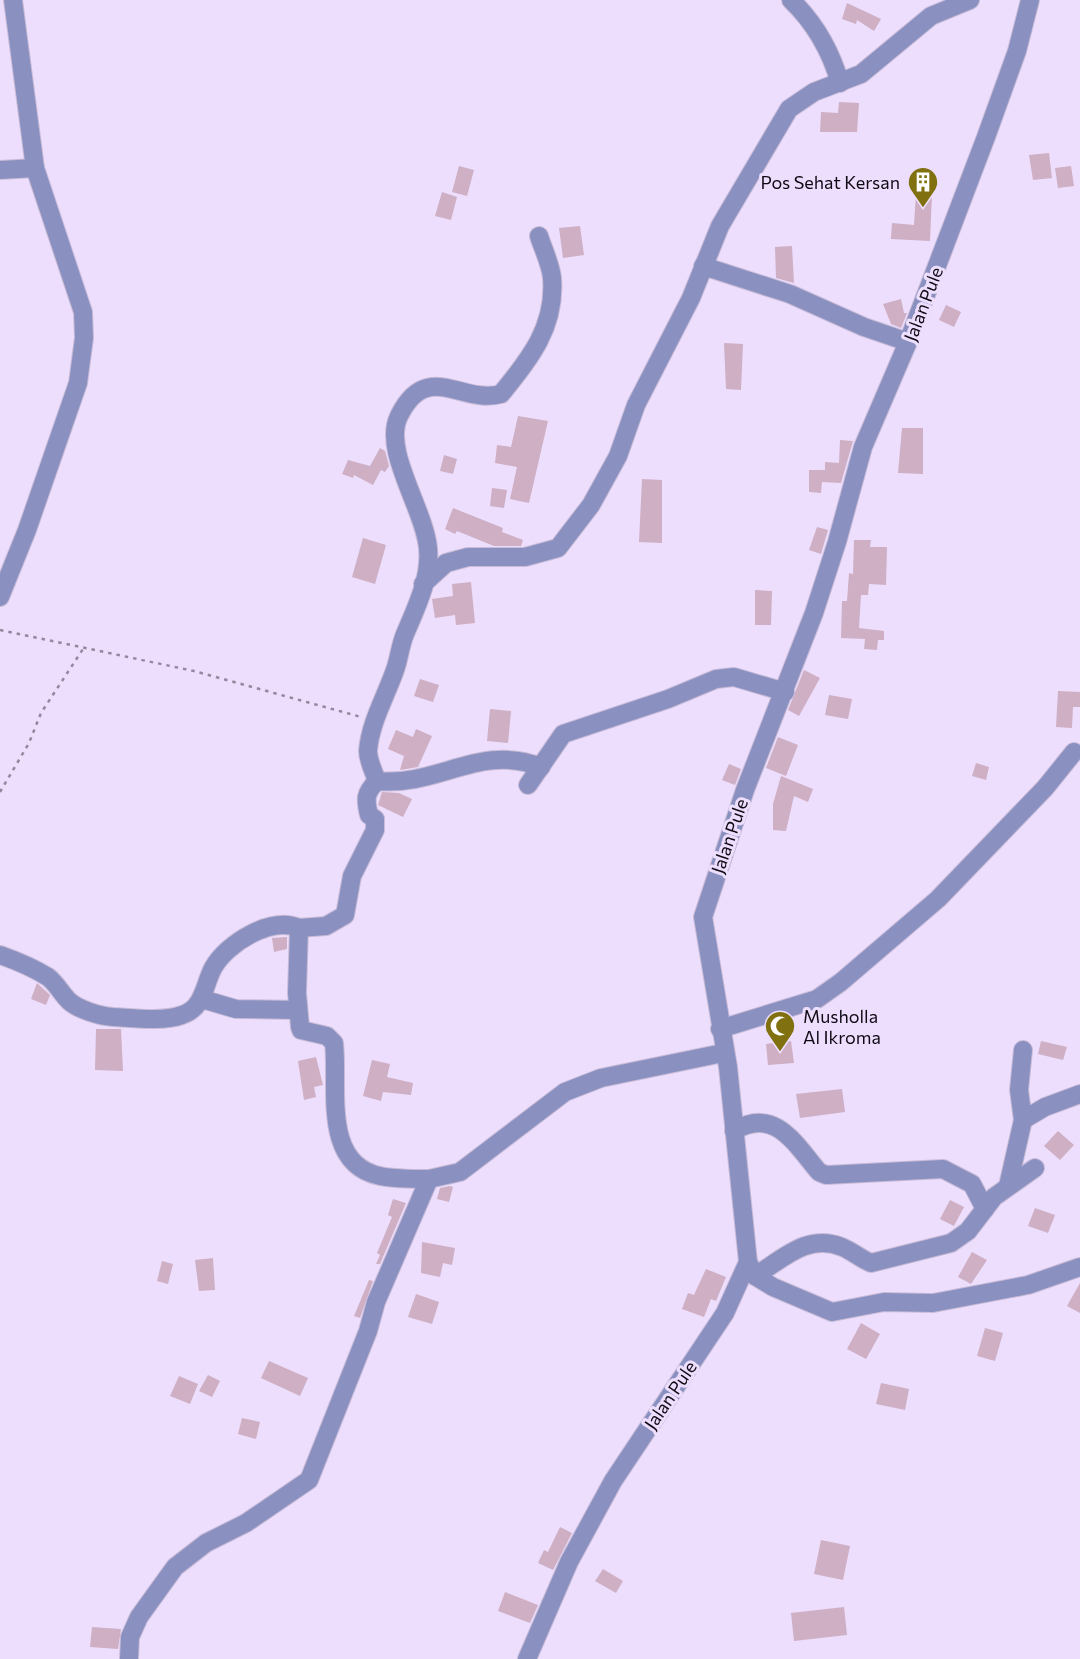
<svg xmlns="http://www.w3.org/2000/svg" width="1080" height="1659" viewBox="0 0 1080 1659" font-family="Commissioner,sans-serif">
<rect width="100%" height="100%" fill="#eddefd"/>
<g fill="#ceafc4">
<path d="M847,3L881,19L874,31L857,20L856,24L842,19Z"/>
<path d="M839,102L859,103L857,132H820L821,112L838,113Z"/>
<path d="M1049,153L1052,178L1033,180L1029,155Z"/>
<path d="M459,166L474,170L467,196L452,192Z"/>
<path d="M1071,166L1074,186L1058,188L1055,168Z"/>
<path d="M442,192L457,197L451,220L435,216Z"/>
<path d="M916,193L932,194L930,241L891,239L892,223L914,225Z"/>
<path d="M580,226L584,255L563,258L559,228Z"/>
<path d="M792,246L794,283L776,278L775,247Z"/>
<path d="M901,299L904,313H907L901,328L891,324L883,304Z"/>
<path d="M946,305L961,312L954,327L939,320Z"/>
<path d="M724,343L743,344L741,390L726,389Z"/>
<path d="M518,416L548,421L529,503L510,499L517,467L495,463L497,445L511,447Z"/>
<path d="M902,428H923V474L898,473Z"/>
<path d="M840,440L853,441L841,483L822,482L821,493L809,492V470H825V462L839,463Z"/>
<path d="M380,448L385,451L389,466L385,472L381,470L373,485L354,475L353,478L342,474L348,460L370,466Z"/>
<path d="M444,455L457,459L453,474L440,471Z"/>
<path d="M642,479L662,480V543L639,542Z"/>
<path d="M492,488L507,490L504,508L490,506Z"/>
<path d="M453,508L503,528L502,532L523,540L521,546H494L457,531L455,534L445,529Z"/>
<path d="M817,527L828,530L821,554L809,550Z"/>
<path d="M363,538L386,545L375,584L352,577Z"/>
<path d="M854,540H871L870,547H887L886,585L869,584L868,595H861L859,628L884,631V640H878L877,650L864,649L865,639L841,638L842,601H847L849,573L853,574Z"/>
<path d="M471,582L475,623L456,625L455,615L435,618L432,599L453,596L452,584Z"/>
<path d="M755,590L772,591L771,625H755Z"/>
<path d="M804,670L820,678L799,716L788,710Z"/>
<path d="M420,679L439,685L433,702L414,696Z"/>
<path d="M1058,691L1080,692V707H1073L1072,728L1056,727Z"/>
<path d="M829,695L852,699L848,719L825,715Z"/>
<path d="M490,709L511,711L508,743L487,741Z"/>
<path d="M416,729L432,736L418,767L400,770L404,756L388,749L396,730L413,737Z"/>
<path d="M778,737L798,745L786,776L766,768Z"/>
<path d="M976,763L989,767L986,780L972,776Z"/>
<path d="M729,764L741,769L735,785L722,780Z"/>
<path d="M781,776L813,789L808,802L794,796L786,831L773,830V804Z"/>
<path d="M382,792L399,793L412,799L403,817L378,805Z"/>
<path d="M287,937V949L274,952L272,938Z"/>
<path d="M37,983L50,995L46,1005L31,999Z"/>
<path d="M96,1029H121L123,1071L95,1070Z"/>
<path d="M791,1041L794,1063L768,1065L766,1044Z"/>
<path d="M1041,1041L1067,1047L1063,1060L1038,1054Z"/>
<path d="M316,1057L323,1085L314,1087L316,1097L304,1100L298,1061Z"/>
<path d="M372,1060L390,1064L387,1077L413,1083L411,1095L383,1092L381,1101L363,1096Z"/>
<path d="M842,1089L845,1112L800,1118L796,1094Z"/>
<path d="M1058,1131L1074,1145L1060,1160L1044,1146Z"/>
<path d="M450,1186L453,1187L449,1202L437,1199L440,1188Z"/>
<path d="M393,1199L406,1203L380,1264H376L380,1255L377,1253L392,1217L388,1215Z"/>
<path d="M950,1200L964,1207L954,1226L940,1219Z"/>
<path d="M1035,1208L1055,1215L1048,1233L1028,1226Z"/>
<path d="M422,1242L455,1248L452,1265L443,1263L440,1277L421,1273Z"/>
<path d="M972,1252L987,1260L971,1284L958,1277Z"/>
<path d="M213,1258L215,1290L199,1291L195,1260Z"/>
<path d="M162,1261L173,1264L168,1284L157,1281Z"/>
<path d="M706,1269L726,1277L716,1301L711,1299L704,1317L682,1309L688,1293L694,1295Z"/>
<path d="M369,1280L373,1281L360,1318L354,1316Z"/>
<path d="M1080,1283V1313L1067,1306Z"/>
<path d="M416,1294L439,1302L432,1324L408,1317Z"/>
<path d="M861,1323L880,1334L866,1359L847,1349Z"/>
<path d="M985,1328L1003,1333L995,1361L977,1356Z"/>
<path d="M269,1361L308,1378L300,1396L261,1378Z"/>
<path d="M208,1375L220,1381L212,1397L199,1391Z"/>
<path d="M179,1376L198,1384L190,1404L170,1396Z"/>
<path d="M881,1383L909,1389L905,1410L876,1404Z"/>
<path d="M242,1418L260,1422L256,1439L238,1434Z"/>
<path d="M560,1527L572,1533L553,1570L538,1563L544,1550L548,1552Z"/>
<path d="M821,1540L850,1546L843,1580L814,1574Z"/>
<path d="M603,1569L623,1581L616,1593L595,1581Z"/>
<path d="M505,1592L538,1605L530,1623L498,1611Z"/>
<path d="M844,1607L847,1635L794,1641L791,1613Z"/>
<path d="M92,1627L121,1629L118,1649L90,1647Z"/>
</g>
<g fill="none" stroke-linecap="round" stroke-linejoin="round">
<g stroke="#c9bcd8" stroke-width="20">
<g id="minor">
<path d="M791,0C815,23 831,52 840,83"/>
<path d="M0,170L35,168"/>
<path d="M703,266L790,294L864,327L908,342"/>
<path d="M423,584L446,563L468,557H525L558,548L591,505L618,456L636,405L691,298L720,226L789,109L814,92L861,74L931,16L970,0"/>
<path d="M0,597L27,530L78,383L84,338L83,312L35,168L13,0"/>
<path d="M377,781C374,772 368,761 368,751C370,723 386,696 395,670C399,659 400,646 405,634C416,608 431,578 428,548C424,508 382,450 399,416C427,359 462,405 501,394C530,359 556,326 552,278C551,265 543,249 539,236"/>
<path d="M528,785L563,734L668,699L716,679L734,677L785,692"/>
<path d="M0,955C17,961 32,967 48,977C57,984 61,993 69,1001C79,1010 100,1016 113,1017C133,1018 163,1022 182,1015C204,1008 204,985 213,968C227,943 271,916 299,928"/>
<path d="M202,999L236,1009L298,1010"/>
<path d="M720,1029L817,999L841,982L938,899L1045,788L1074,752"/>
<path d="M1023,1120L1045,1107L1080,1094"/>
<path d="M734,1131C775,1106 795,1144 819,1172L826,1175L943,1169L972,1184L985,1209"/>
<path d="M429,1179C413,1179 395,1179 380,1176C321,1164 339,1086 334,1043L327,1036L301,1030L300,1027L297,993L299,928L326,926L345,915L352,876L375,830V819L369,815C365,799 365,793 377,781C439,787 479,743 541,767"/>
<path d="M1008,1186L1023,1120L1019,1090L1023,1050"/>
<path d="M748,1262L755,1276L773,1287L832,1312L884,1302L933,1303L1028,1285L1080,1267"/>
<path d="M755,1276C783,1259 807,1233 842,1247C852,1251 861,1259 871,1263L951,1243L968,1231L994,1197L1035,1168"/>
<path d="M129,1659L130,1637L139,1617L175,1567L206,1543L246,1523L309,1480L368,1331L376,1302L429,1179L460,1172L565,1092L601,1078L723,1053"/>
<path d="M527,1659L569,1562L613,1481L725,1313L748,1262L728,1067L703,917L745,790L814,613L837,542L863,447L908,342L986,137L1017,51L1030,0"/>
</g>
</g>
<g stroke="#93889e" stroke-width="2.5" stroke-dasharray="3.5 5" stroke-linecap="butt">
<path d="M0,630L194,671L361,717"/>
<path d="M0,792L29,743L41,713L83,649"/>
</g>
<use href="#minor" stroke="#8a91c0" stroke-width="18"/>
</g>
<defs>
<g id="building-pin" transform="scale(1.575)"><path d="M0 17L-7.5 6A9.5 9.5 0 1 1 7.5 6Z" fill="#81700f" stroke="#eddefd"/><path d="M-4-6H4V6H1V3H-1V6H-4ZM-2.5-4.3h1.7v1.8h-1.7ZM.8-4.3h1.7v1.8H.8ZM-2.5-1h1.7V.8h-1.7ZM.8-1h1.7V.8H.8Z" fill="#fff"/></g>
<g id="mosque-pin" transform="scale(1.575)"><path d="M0 17L-7.5 6A9.5 9.5 0 1 1 7.5 6Z" fill="#81700f" stroke="#eddefd"/><path d="M3.5-4.9A6 6 0 1 0 3.5 4.9A5 5 0 1 1 3.5-4.9Z" fill="#fff"/></g>
</defs>
<g fill-rule="evenodd">
<use href="#building-pin" x="923" y="182"/>
<use href="#mosque-pin" x="780" y="1026"/>
</g>
<g text-anchor="middle" dominant-baseline="central" stroke-width="6" stroke-linejoin="round" paint-order="stroke">
<g font-size="18" fill="#0f0a14" stroke="#eddefd" text-anchor="end">
<text x="900" y="182">Pos Sehat Kersan</text>
<text x="803" y="1016" text-anchor="start">Musholla<tspan x="803" dy="21">Al Ikroma</tspan></text>
</g>
<g font-size="18" fill="#0f0a14" stroke="#eddefd">
<text transform="translate(923 304) rotate(-69)">Jalan Pule</text>
<text transform="translate(729 836) rotate(-71)">Jalan Pule</text>
<text transform="translate(670 1395) rotate(-56)">Jalan Pule</text>
</g>
</g>
</svg>
